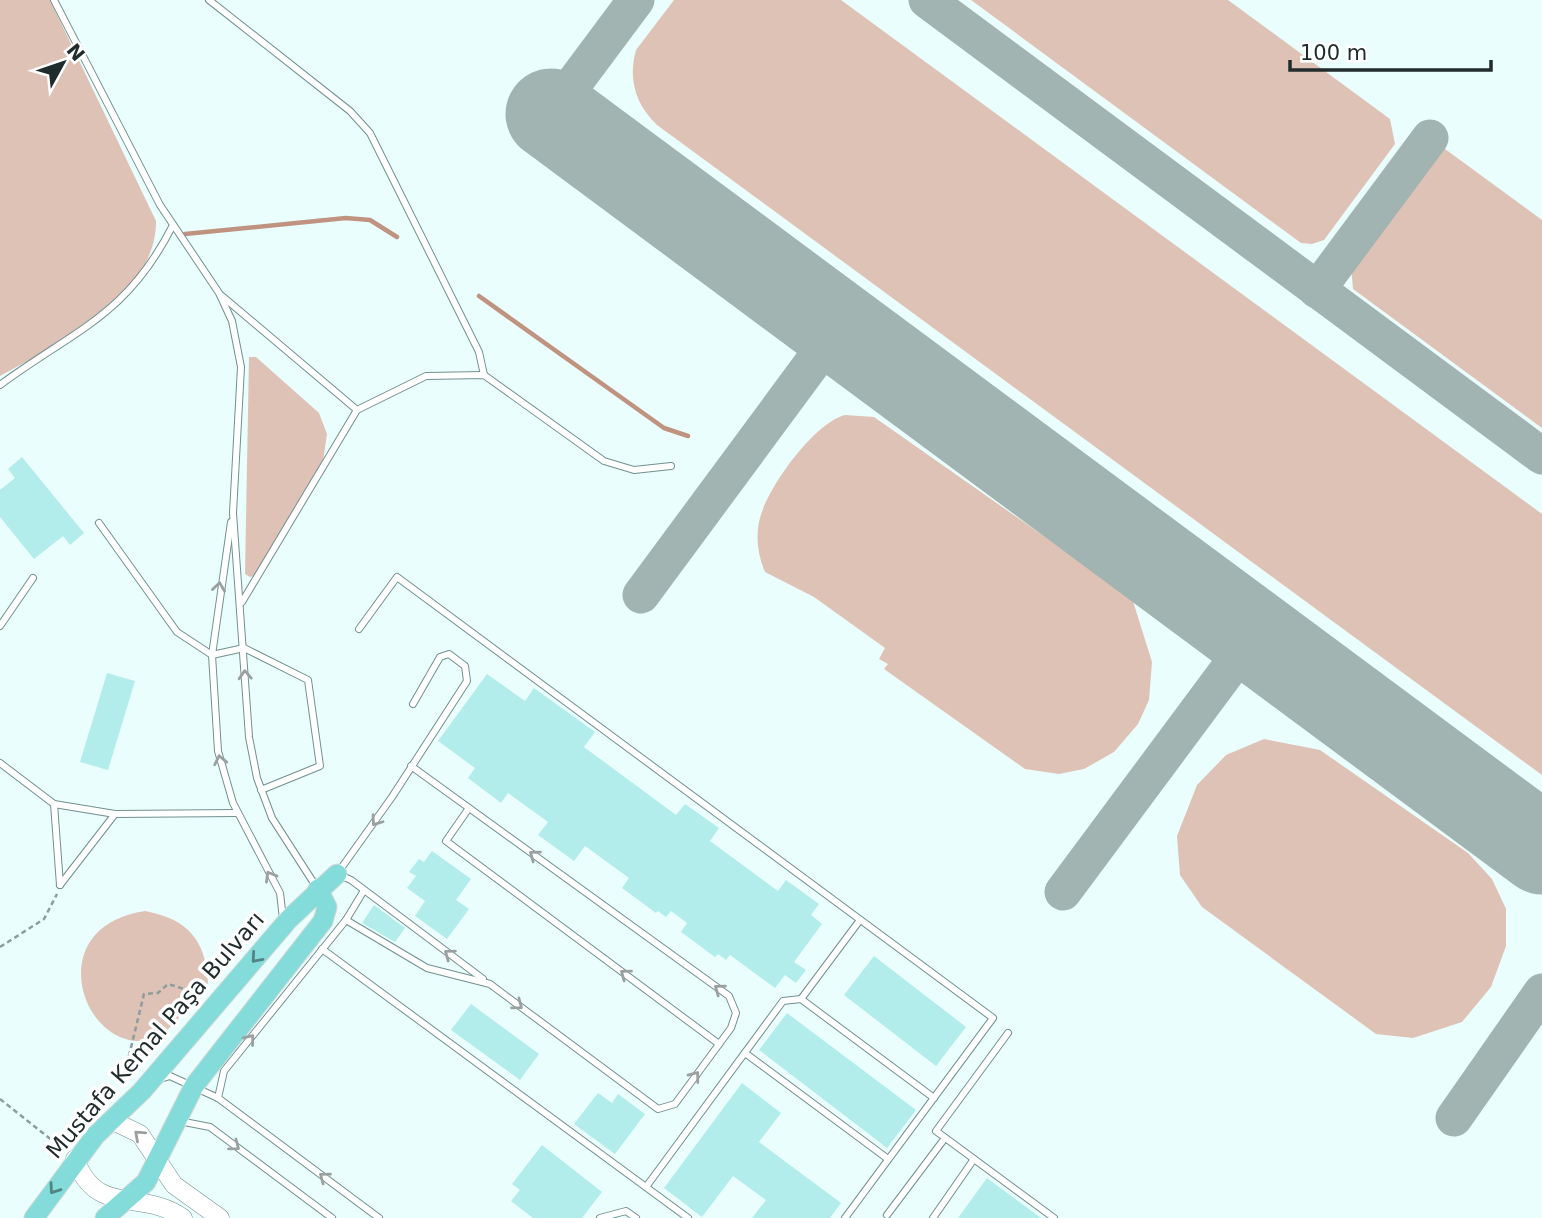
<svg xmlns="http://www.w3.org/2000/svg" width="1542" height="1218" viewBox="0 0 1542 1218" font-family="'DejaVu Sans',sans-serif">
<rect width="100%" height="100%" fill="#eafefd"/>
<g fill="#dec2b6">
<path d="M0,0H50L156,221C157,296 57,345 0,376Z"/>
<path d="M674,0H841L1542,514V775L657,125C635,104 628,79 636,50Z"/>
<path d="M971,0H1228L1390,119L1395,144L1324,240L1312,244L1301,243Z"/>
<path d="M1430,138L1542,220V428L1353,289L1351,266Z"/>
<path d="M249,357H256L319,413L327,434L323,461L256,575L250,577L245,574Z"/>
<path d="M845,415L874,417L1132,598L1152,662L1149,700L1138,724L1114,752L1084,769L1059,774L1025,769L884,669L888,664L879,659L885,648L814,597L765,572C758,555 755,537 760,518C768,487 814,423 845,415Z"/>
<path d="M1264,739L1320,750L1468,853L1492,879L1506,909V946L1491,987L1462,1022L1413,1038L1376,1034L1202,907L1180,875L1177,836L1197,785L1226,755Z"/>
<path d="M145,911C188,919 206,940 208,983C196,997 168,1036 151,1040C83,1055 38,927 145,911Z"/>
</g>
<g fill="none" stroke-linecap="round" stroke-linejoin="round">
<g stroke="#bf9380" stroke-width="4.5">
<path d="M185,234L346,218L370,220L397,237"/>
<path d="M479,296L664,428L688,436"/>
</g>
<g stroke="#a2b4b2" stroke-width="37">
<path d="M927,0L1542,456"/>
<path d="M551,114L636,0"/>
<path d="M1317,290L1430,138"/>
<path d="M641,595L839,327"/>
<path d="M1063,892L1254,635"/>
<path d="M1454,1118L1542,992"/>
</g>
<path stroke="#a2b4b2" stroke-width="91" d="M551,114L1542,849"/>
</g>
<g fill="#b2edeb">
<path d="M22,457L84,533L70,545L63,536L34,559L0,517V490L15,478L8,469Z"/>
<path d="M107,673L135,681L108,770L80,762Z"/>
<path d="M487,674L525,701L534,688L595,732L584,747L676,815L685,804L719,828L710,841L778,891L786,880L819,904L811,915L822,924L794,962L806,970L796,983L785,975L775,988L730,955L726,960L718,954L715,957L681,932L687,923L671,911L666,917L658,911L656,913L622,888L629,878L585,846L574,861L538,835L548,822L508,793L501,803L468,778L475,768L438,741Z"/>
<path d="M432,851L471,879L456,900L469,909L447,939L415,916L425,901L407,888L416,876L409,872L419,859L424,862Z"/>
<path d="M374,905L405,928L395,942L362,923Z"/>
<path d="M874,956L966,1027L936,1066L844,995Z"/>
<path d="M471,1004L539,1054L520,1080L451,1030Z"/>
<path d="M787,1013L916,1110L887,1148L759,1050Z"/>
<path d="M742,1083L781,1113L759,1142L841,1203L830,1218H752L766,1200L733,1176L702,1217L664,1188Z"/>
<path d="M598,1093L612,1103L618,1094L645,1114L615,1154L574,1124Z"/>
<path d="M542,1145L602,1192L582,1218H533L511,1201L520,1190L512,1184Z"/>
<path d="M987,1178L1041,1218H958Z"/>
</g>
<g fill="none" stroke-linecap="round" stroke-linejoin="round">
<g stroke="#71908f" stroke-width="8">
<g id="lane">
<path d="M54,0L160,205L219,293L232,321L241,367L233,513L249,737L257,778L272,818L317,888"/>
<path d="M209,0L350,111L370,133L479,352L484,375"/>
<path d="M222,296L357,410"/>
<path d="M0,385C76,329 127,316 173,225"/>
<path d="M231,522L212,655L218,751L233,803L280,893L283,919"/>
<path d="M99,523L177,632L212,655L244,648L308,680L320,766L261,790"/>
<path d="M242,602L357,410L426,376L484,375L604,461L634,470L671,466"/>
<path d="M0,626L33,578"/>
<path d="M359,629L397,577L993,1018L845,1218"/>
<path d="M413,704L440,657L449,654L465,666L467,681L392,797L337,874L351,880L483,979"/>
<path d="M0,763L54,804L115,814L238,813"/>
<path d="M54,804L60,885"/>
<path d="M469,808L446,841L719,1044"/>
<path d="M60,885L115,814"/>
<path d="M346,920L427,968L490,984L658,1109L675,1104L731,1028L736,1013L729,996L411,766"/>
<path d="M860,920L801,999L934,1098"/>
<path d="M322,949L688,1218"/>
<path d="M1008,1033L936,1131L1054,1218"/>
<path d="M745,1053L888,1159"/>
<path d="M160,1079L170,1076L218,1098L379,1218"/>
<path d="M218,1098L224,1071L346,920L363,892"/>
<path d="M179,1121L210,1127L332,1218"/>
<path d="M646,1187L783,1001L801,999"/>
<path d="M887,1215L945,1138"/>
<path d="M600,1218L626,1211L636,1218"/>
<path d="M933,1218L974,1159"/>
</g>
</g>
<g stroke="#71908f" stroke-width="19">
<g id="secondary">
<path d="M113,1121L140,1134L174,1185L220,1218"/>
<path d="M75,1159C97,1218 141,1188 183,1218"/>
</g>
</g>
<g stroke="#d7d9d9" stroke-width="21">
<g id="primary">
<path d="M34,1218L95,1136L142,1091L289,919L337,874"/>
<path d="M105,1218L146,1182L194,1086L323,921L327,907L318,889"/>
</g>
</g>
<g stroke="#8c9d9c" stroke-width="2.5" stroke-dasharray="5 3.5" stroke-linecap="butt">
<path d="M0,947L44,919L57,894"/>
<path d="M131,1079L125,1072L144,994L158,993L168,984L204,995"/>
<path d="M0,1099L63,1149"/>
</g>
<use href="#lane" stroke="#fff" stroke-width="6"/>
<use href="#secondary" stroke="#fff" stroke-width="18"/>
<use href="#primary" stroke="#83dcda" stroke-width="19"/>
</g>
<defs><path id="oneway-chevron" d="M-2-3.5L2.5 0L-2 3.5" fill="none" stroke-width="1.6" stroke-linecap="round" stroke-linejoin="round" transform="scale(1.75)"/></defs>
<g stroke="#9aa0a0">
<use href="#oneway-chevron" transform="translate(219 587) rotate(-82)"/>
<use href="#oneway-chevron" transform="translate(245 675) rotate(-93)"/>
<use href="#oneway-chevron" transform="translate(220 760) rotate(-102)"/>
<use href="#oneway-chevron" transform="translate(376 821) rotate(126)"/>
<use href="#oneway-chevron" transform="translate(534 855) rotate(-144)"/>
<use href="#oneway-chevron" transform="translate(270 876) rotate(-120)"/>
<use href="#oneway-chevron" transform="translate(449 954) rotate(-144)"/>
<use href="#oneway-chevron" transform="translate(625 974) rotate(-143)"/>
<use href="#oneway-chevron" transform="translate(719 989) rotate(-144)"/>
<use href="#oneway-chevron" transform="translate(518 1005) rotate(37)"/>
<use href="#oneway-chevron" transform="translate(250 1039) rotate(-51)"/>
<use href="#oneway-chevron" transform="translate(695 1076) rotate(-53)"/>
<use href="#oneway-chevron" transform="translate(139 1135) rotate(-138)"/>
<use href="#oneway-chevron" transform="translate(235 1146) rotate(37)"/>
<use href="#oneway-chevron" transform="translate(324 1177) rotate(-143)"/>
</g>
<g stroke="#518482">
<use href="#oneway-chevron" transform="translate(256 958) rotate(131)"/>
<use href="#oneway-chevron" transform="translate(54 1189) rotate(125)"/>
</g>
<g text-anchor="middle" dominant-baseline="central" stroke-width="7" stroke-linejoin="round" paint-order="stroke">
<g font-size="23" fill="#1f2c2b" stroke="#fff">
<text transform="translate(155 1035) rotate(-49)">Mustafa Kemal Paşa Bulvarı</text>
</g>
</g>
<g transform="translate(63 63) rotate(50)" stroke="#ffffff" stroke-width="5" paint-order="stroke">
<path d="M0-5L12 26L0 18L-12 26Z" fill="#1f2c2b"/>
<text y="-10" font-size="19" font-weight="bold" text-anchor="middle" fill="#1f2c2b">N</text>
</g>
<path d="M1290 60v10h201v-10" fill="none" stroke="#1f2c2b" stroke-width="3.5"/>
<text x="1300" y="60" font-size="21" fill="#1f2c2b" stroke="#ffffff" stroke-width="5" paint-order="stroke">100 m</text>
</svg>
